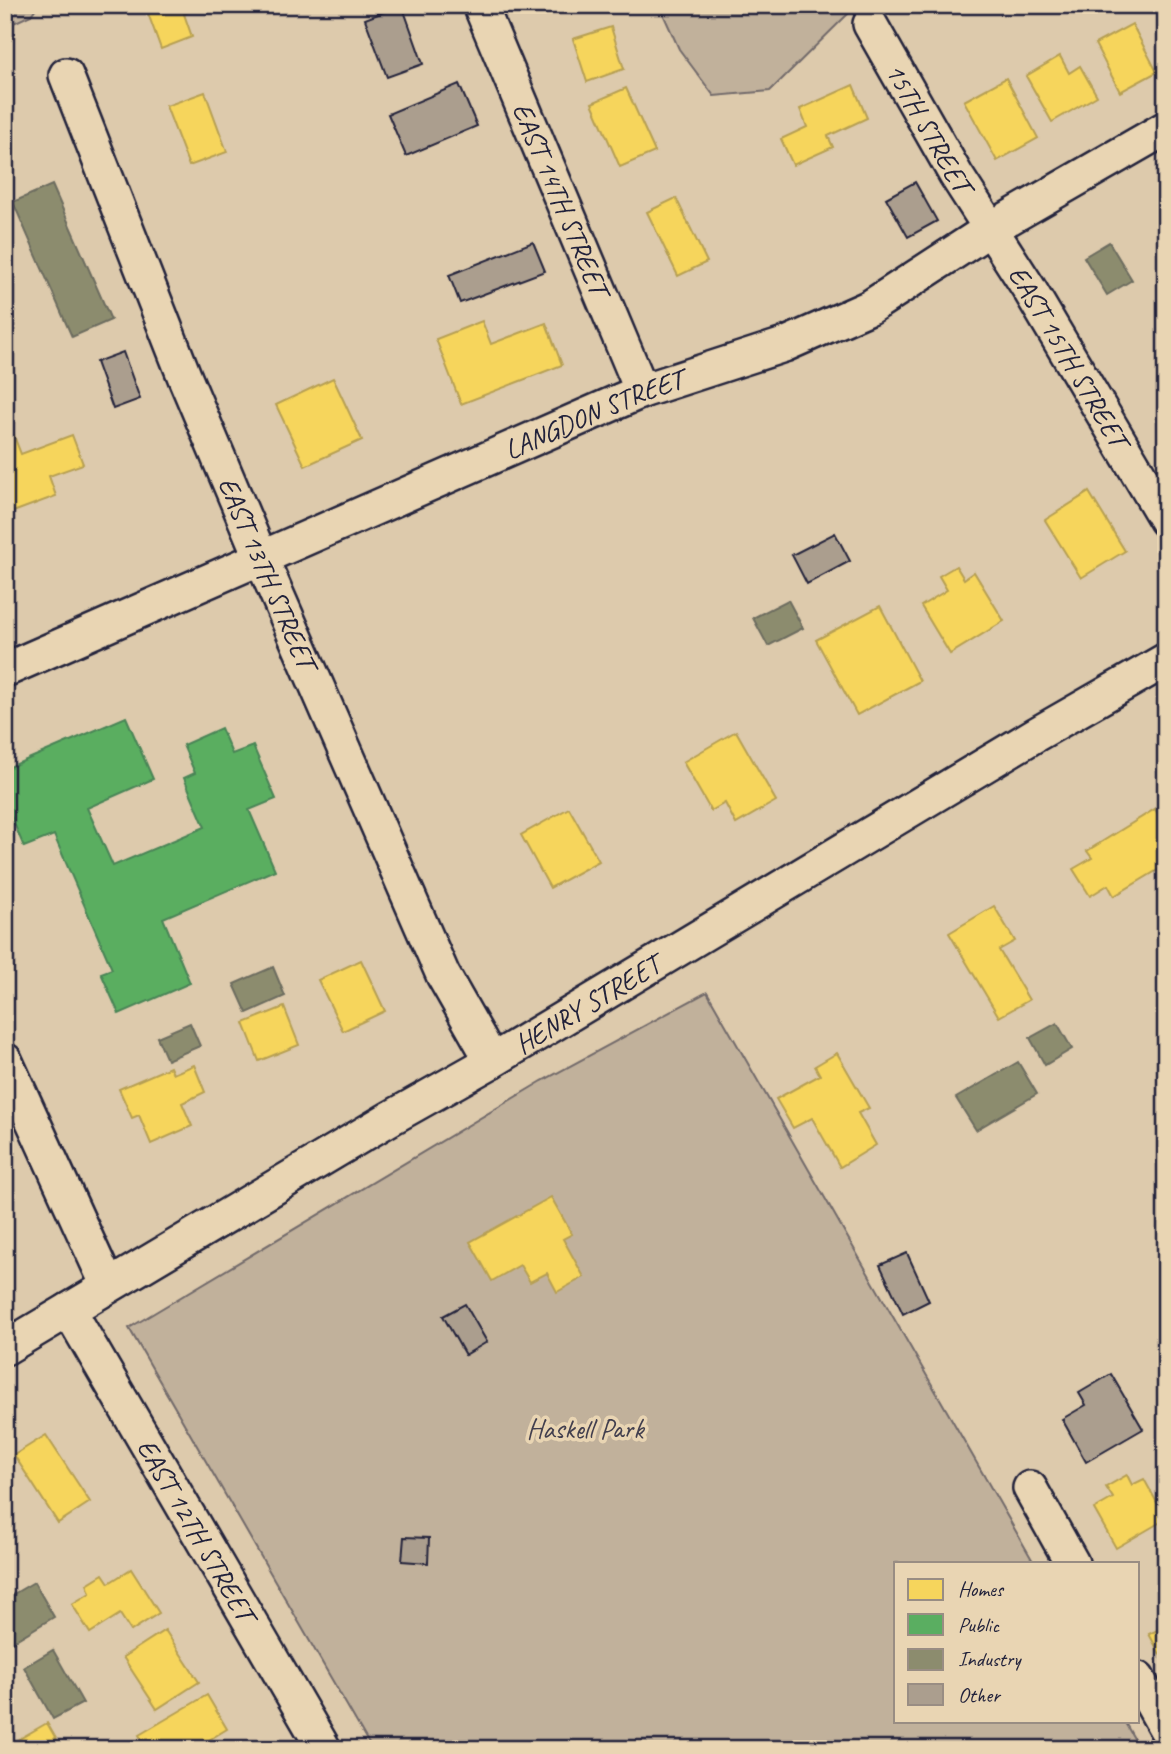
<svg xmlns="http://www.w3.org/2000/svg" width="1171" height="1754" viewBox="0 0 1171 1754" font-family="Caveat,sans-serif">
<rect width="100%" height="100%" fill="#ddcaac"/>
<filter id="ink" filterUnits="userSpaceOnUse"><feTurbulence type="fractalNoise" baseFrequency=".0143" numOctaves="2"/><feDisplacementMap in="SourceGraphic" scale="14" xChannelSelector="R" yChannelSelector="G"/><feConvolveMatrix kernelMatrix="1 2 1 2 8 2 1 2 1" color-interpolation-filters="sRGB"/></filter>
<g filter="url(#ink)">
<g fill="#c1b19b" stroke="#726a6b" stroke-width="2">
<path d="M5,5H38L31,15L5,27Z"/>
<path d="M659,5H857L770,91L714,96L679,49Z"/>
<path d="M707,992L1034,1563H896V1721H1124L1140,1749H372L129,1328L542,1081Z"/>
</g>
<g fill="#f6d55c" stroke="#b69f52" stroke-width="2">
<path d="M145,5H191L193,10L184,14L192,37L161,49Z"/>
<path d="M1166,10V28L1158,14Z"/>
<path d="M1132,24L1157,72L1120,92L1095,44Z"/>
<path d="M611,27L624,69L587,82L573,39Z"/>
<path d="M1060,56L1069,73L1080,66L1097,96L1052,122L1026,76Z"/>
<path d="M1006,78L1038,138L997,161L964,101Z"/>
<path d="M853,85L867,118L828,136L833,147L793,165L781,139L807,127L800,109Z"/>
<path d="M626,88L655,152L620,167L592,103Z"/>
<path d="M205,92L227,152L189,166L166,106Z"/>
<path d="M676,198L707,262L678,276L647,212Z"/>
<path d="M482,321L491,344L546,323L562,365L461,404L436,339Z"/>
<path d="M333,378L362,440L305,466L276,405Z"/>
<path d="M5,413L21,454L72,435L83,464L49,476L56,496L5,515Z"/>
<path d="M1089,492L1125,551L1081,578L1045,520Z"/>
<path d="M956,566L964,579L974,572L1004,621L950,654L921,606L947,590L939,576Z"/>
<path d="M880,606L920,681L857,715L816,640Z"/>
<path d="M736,731L776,801L736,824L725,803L711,811L683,762Z"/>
<path d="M569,808L599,861L550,888L521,835Z"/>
<path d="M1155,809L1166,827V865L1114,896L1108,885L1090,896L1073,869L1092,858L1087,851Z"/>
<path d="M994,906L1015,941L999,950L1029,1000L999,1017L949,933Z"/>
<path d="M361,960L385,1011L343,1031L318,980Z"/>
<path d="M284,1007L299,1045L259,1061L244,1023Z"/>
<path d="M837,1053L869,1108L858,1113L876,1145L840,1167L812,1118L793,1128L776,1099L820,1075L815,1066Z"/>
<path d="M194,1065L205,1092L182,1103L192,1126L151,1144L139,1115L132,1118L119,1089L170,1067L173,1074Z"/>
<path d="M551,1197L572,1234L563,1239L584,1277L557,1292L547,1273L530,1282L520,1265L492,1281L470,1242Z"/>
<path d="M46,1435L90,1502L58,1523L14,1455Z"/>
<path d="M1127,1475L1132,1485L1144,1479L1166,1519L1116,1548L1094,1509L1113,1498L1106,1487Z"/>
<path d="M131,1569L159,1613L131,1631L120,1614L90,1633L72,1604L90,1593L87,1584L103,1574L109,1583Z"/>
<path d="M1166,1626V1656L1162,1658L1149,1634Z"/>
<path d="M165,1630L199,1682L157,1709L123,1657Z"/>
<path d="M207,1695L227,1729L194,1749H147L139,1735Z"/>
<path d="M47,1723L62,1749H11L9,1745Z"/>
</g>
<path fill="#5aae61" stroke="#498456" stroke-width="2" d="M126,717L153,779L87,808L113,866L205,827L184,778L195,773L183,745L221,728L232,754L253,746L276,799L249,810L275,870L163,918L190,983L119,1014L101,973L112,969L54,835L24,847L5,802V769Z"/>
<g fill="#8c8c6e" stroke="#6c6c5f" stroke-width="2">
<path d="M52,185L111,320L72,337L13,202Z"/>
<path d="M1109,242L1132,280L1107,295L1084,257Z"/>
<path d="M788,600L803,628L768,646L753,618Z"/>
<path d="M273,967L285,996L247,1013L234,984Z"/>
<path d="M190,1023L200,1046L167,1060L157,1037Z"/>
<path d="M1057,1023L1072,1049L1045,1065L1030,1038Z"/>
<path d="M1018,1062L1037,1094L976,1130L956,1098Z"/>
<path d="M34,1582L54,1617L7,1645L5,1641V1599Z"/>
<path d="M53,1650L83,1703L53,1719L24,1667Z"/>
</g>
<g fill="#ab9e8e" stroke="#22223b" stroke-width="2">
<path d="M402,5L423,64L387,77L365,19Z"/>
<path d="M459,84L477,126L406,156L388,114Z"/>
<path d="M915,182L937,221L908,237L886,198Z"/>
<path d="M533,242L545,271L460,303L449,275Z"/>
<path d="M123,352L140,399L113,409L96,362Z"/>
<path d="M835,533L850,561L807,584L792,555Z"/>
<path d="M907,1253L929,1301L903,1314L880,1265Z"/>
<path d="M465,1304L487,1342L465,1355L443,1316Z"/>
<path d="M1111,1374L1143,1429L1086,1462L1062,1419L1086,1405L1079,1393Z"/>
<path d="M404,1537L429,1538L428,1563L402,1561Z"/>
</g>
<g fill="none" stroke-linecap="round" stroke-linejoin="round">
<g stroke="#22223b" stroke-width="38">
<g id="street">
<path id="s1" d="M480,5L642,391"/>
<path id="s2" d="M870,24L956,175L1028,287L1166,520"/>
<path id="s3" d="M66,75L185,378L261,558L443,975L492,1061"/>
<path id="s4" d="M5,670L642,391L784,345L870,307L990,229L1166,128"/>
<path d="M5,1060L108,1286"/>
<path id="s5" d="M69,1310L324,1749"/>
<path id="s6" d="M5,1348L389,1119L492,1061L1035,735L1166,660"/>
<path d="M1030,1488L1072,1563"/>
<path d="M1138,1679L1166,1729"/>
</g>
</g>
<use href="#street" stroke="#e9d5b3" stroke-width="33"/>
</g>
</g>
<g text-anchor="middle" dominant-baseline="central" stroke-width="7" stroke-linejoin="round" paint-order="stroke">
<g font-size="28" fill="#22223b" stroke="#e9d5b3">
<text stroke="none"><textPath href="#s2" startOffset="119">15TH STREET</textPath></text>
<text stroke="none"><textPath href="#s1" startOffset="210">EAST 14TH STREET</textPath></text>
<text stroke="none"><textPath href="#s2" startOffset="387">EAST 15TH STREET</textPath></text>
<text stroke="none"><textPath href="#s4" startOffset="642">LANGDON STREET</textPath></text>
<text stroke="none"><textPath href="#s3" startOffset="537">EAST 13TH STREET</textPath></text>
<text stroke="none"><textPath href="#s6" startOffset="676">HENRY STREET</textPath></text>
<text stroke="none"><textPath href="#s5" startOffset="254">EAST 12TH STREET</textPath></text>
</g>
<g font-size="28" fill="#423f4e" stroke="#e9d5b3">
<text x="585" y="1428">Haskell Park</text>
</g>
</g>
<rect width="1171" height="1754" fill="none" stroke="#e9d5b3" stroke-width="28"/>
<rect x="14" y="14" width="1143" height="1726" fill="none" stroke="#22223b" stroke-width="2.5" filter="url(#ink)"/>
<rect x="894" y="1562" width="245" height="161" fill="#e9d5b3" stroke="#998d83" stroke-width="2"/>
<rect x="908" y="1579" width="35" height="21" fill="#f6d55c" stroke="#998d83" stroke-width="2"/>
<text x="958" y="1596" font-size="21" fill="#22223b">Homes</text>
<rect x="908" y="1614" width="35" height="21" fill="#5aae61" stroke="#998d83" stroke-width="2"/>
<text x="958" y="1632" font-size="21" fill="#22223b">Public</text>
<rect x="908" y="1649" width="35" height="21" fill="#8c8c6e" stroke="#998d83" stroke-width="2"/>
<text x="958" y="1666" font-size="21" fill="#22223b">Industry</text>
<rect x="908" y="1684" width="35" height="21" fill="#ab9e8e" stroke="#998d83" stroke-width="2"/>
<text x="958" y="1702" font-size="21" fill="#22223b">Other</text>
</svg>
